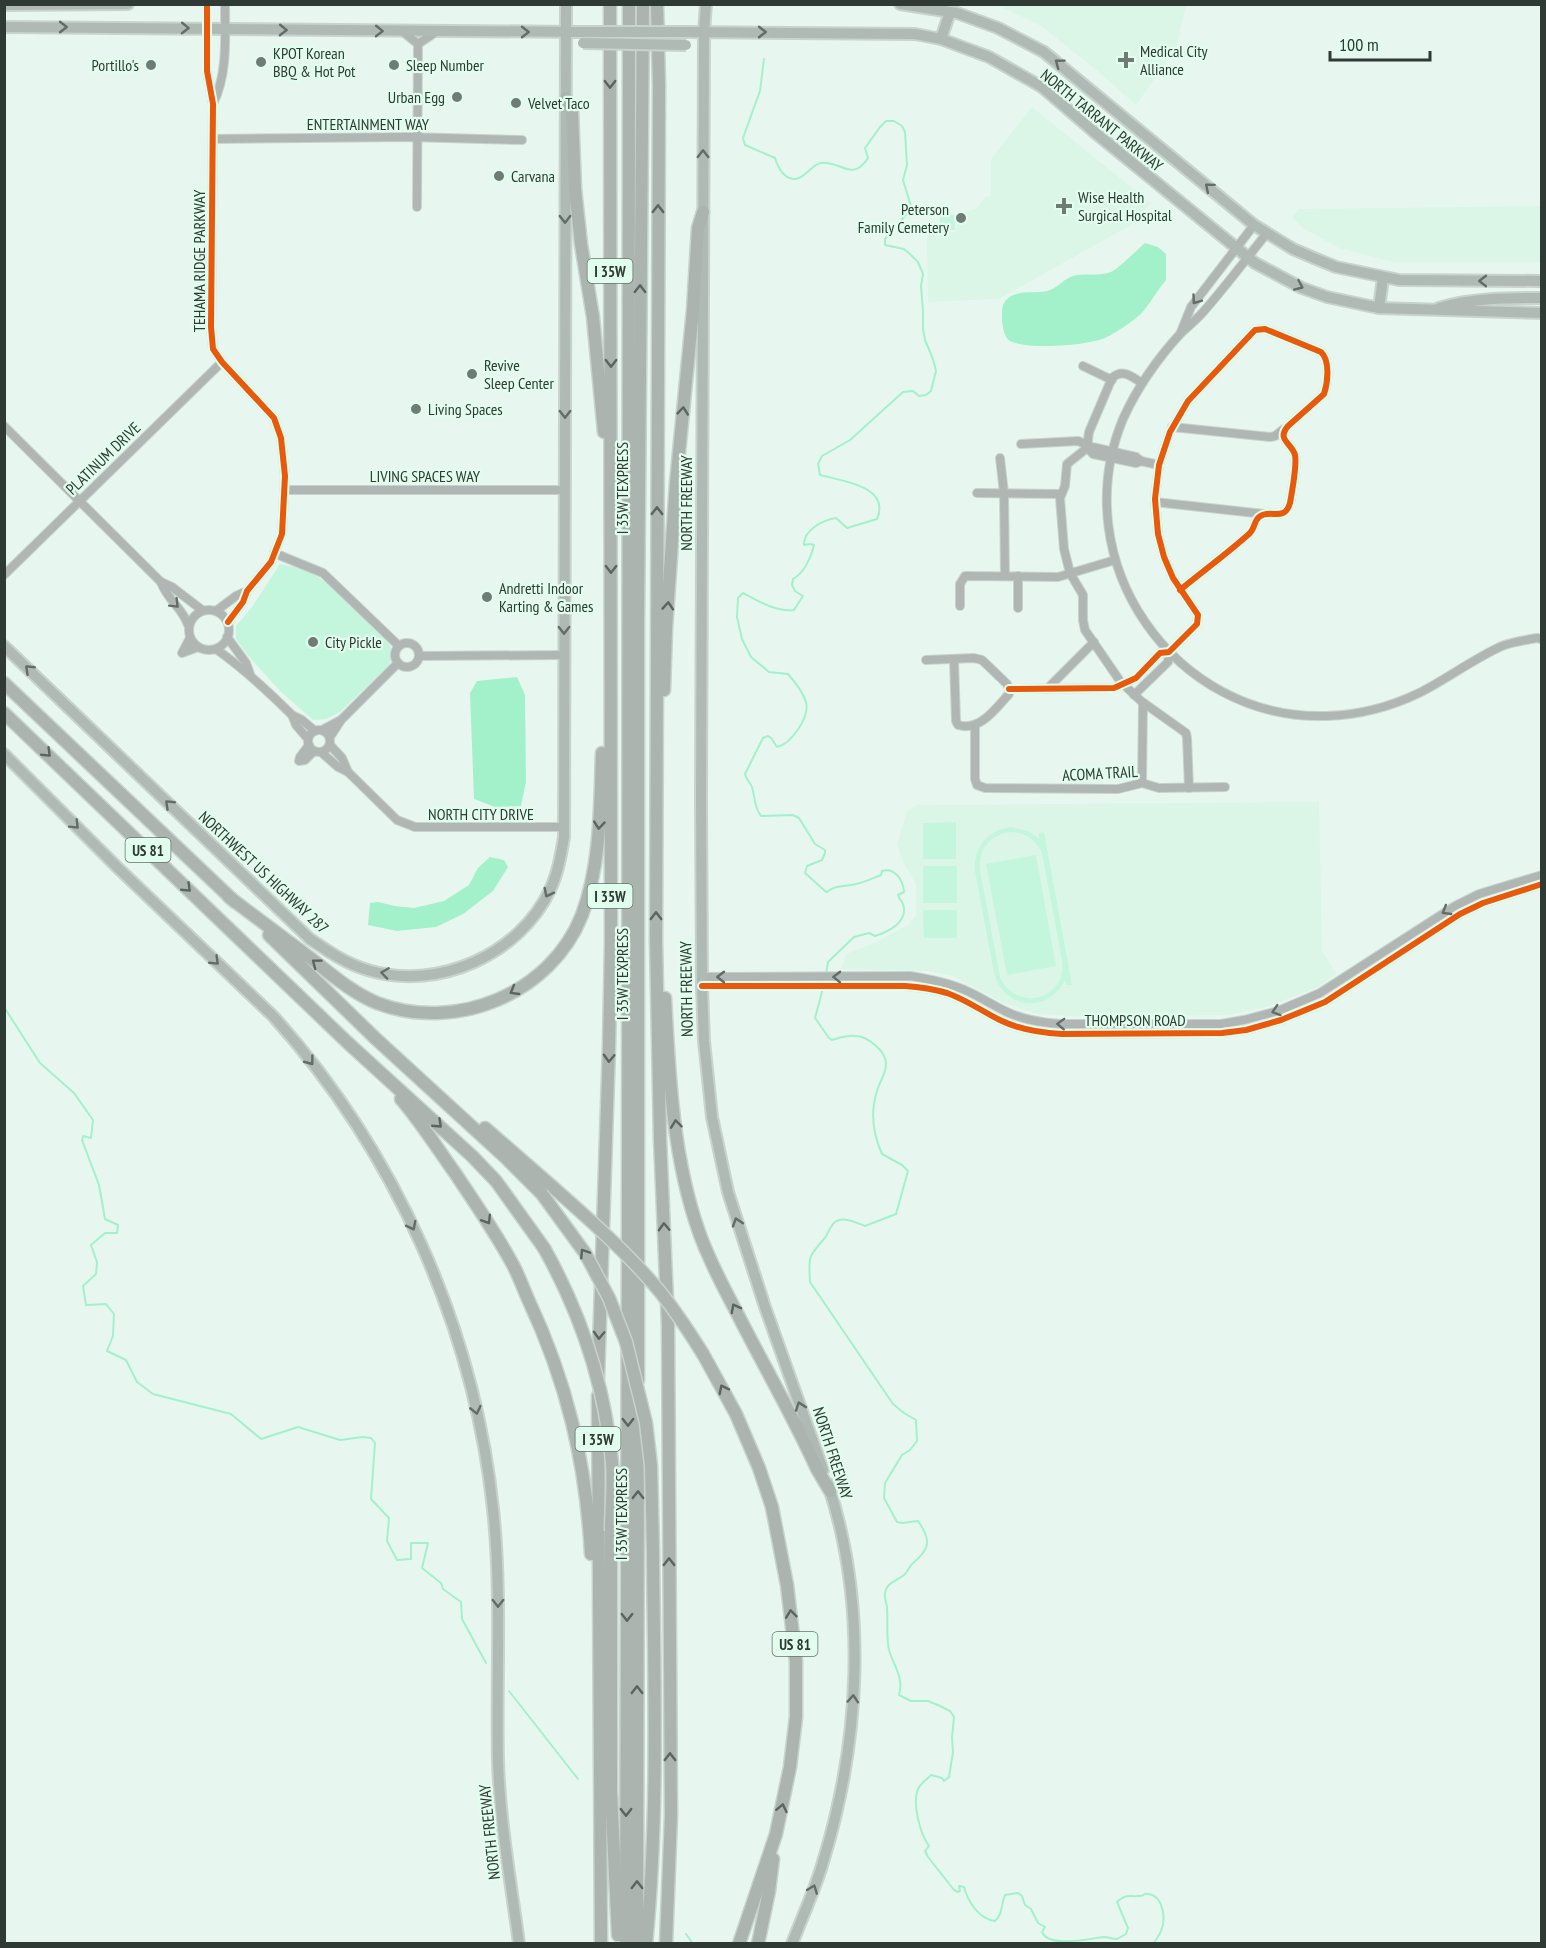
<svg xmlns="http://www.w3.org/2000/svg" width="1546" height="1948" viewBox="0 0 1546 1948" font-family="'PT Sans Narrow',sans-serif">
<rect width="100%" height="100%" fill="#e7f7ef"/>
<g fill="#dbf6e7">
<path d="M998,5L1186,4V5L1176,49L1136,105L1100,73L1041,26Z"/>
<path d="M1032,107L1151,203L1131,225L999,299L928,302L927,233L956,232L957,214L976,209L984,198L991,195V159Z"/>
<path d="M1541,206V262H1394L1339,248L1303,228L1292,217L1299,209Z"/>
<path d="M1319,802L1322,950L1336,974L1318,987L1270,1006L1228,1015L1069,1016L1038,1014L1004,1003L953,976L928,971L841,969L846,954L872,944L908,925L916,915V884L903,862L897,844L907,811L917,805Z"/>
</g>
<g fill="#c4f6dd" fill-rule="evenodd">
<path d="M940,214L955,215V230L940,229Z"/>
<path d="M280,564L307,570L333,587L390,645L392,656L389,665L340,712L326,719L313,720L279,690L246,653L236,639V626L252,607Z"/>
<path d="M956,822V859H923V823Z"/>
<path d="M1011,827L1028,831L1039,839V833L1044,832L1072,985H1067L1065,980C1048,1014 1004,1010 994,973L975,871C973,847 988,830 1011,827ZM1011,832C1026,833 1036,840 1042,853L1062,961C1067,1000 1016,1013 1000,977L980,870C978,849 991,834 1011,832Z"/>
<path d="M1036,855L1056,966L1007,975L986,864Z"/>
<rect x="923" y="866" width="34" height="37"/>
<path d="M923,910H957V938H924Z"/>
</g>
<g fill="#a2f1cb">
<path d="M1145,243L1158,247L1166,254V280C1158,289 1153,299 1145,309C1139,318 1118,331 1109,336C1092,346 1028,350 1010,341C1004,338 1003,327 1002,321C1002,313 1001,305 1007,299C1018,289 1034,294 1047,291C1056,289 1062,281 1070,277C1082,272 1098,277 1111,272C1119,268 1137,250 1145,243Z"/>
<path d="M517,677L525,695L526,782L521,806L495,807L474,799L470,693L477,681Z"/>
<path d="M490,857L504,860L508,867L493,891L463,914L436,927L397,931L368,925L370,903L378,902L395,906L414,908L444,901L469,885L478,868Z"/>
</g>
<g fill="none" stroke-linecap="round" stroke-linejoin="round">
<g stroke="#a2f1cb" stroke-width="2">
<path d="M764,59L760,91L743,138L745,145L775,158C779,172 790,187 805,174C811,170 814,164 821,163C840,160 852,183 868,158L865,148L880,127L886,121H894L902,126L905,132L907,165L903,180L911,206L910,210L885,239V245L904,249L910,254L918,262L923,274L921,286L923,311V329L925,340L933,359L936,371L931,391L926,395L919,396L913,391L903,392L850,440L822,456L818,464L820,475C842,481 891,486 877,519L847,528L836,518C822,520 803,531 804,545L810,544L814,545C811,558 804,573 793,579L792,585L795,591L803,596L794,610C776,612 758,601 743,593L738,598L737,617L742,639L751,657L769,672L788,674C795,682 803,692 806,702C810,717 791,744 777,747L771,738L768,736L763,738L745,774C746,779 750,782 752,787C755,797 754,807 761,816L793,815L799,818L815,844L825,850V853L822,860L807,866L805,873L825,891L827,892C837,884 845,887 856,884C865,882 873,878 881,875L882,871C895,867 903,880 904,892L898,895C899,899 902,901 903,904C909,922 888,932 875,936L869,933L854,937L828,962L826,974"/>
<path d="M823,988L815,1018L829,1038L832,1040C839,1038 847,1035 855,1036C867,1036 887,1051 886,1065C886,1073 879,1083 877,1091C870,1113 873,1134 882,1154L902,1165L908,1171L896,1214L865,1226C854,1222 838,1213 831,1227C828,1231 827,1236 824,1239C807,1258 809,1257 810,1282L893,1404L904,1413L916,1420L917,1441L910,1450L902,1455L885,1483L884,1498L897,1522L902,1523L918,1521C932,1541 930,1549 912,1564C909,1567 907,1573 904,1575C897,1581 886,1582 885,1594C884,1598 887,1604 887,1608C888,1622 886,1636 889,1650C894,1667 904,1677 899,1695L911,1701H928L940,1706L950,1711L954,1717L952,1738L953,1752L949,1777L944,1781L942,1778L931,1775C927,1779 920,1784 918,1789C912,1803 920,1834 929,1846L925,1851L928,1857L954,1890L958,1892L960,1891L959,1886L964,1887C968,1902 979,1919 995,1921C1003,1914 1001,1904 1005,1895L1018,1893L1022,1896L1025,1905L1031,1909L1038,1923L1045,1927L1042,1932C1049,1948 1088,1939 1103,1937C1109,1937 1112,1939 1117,1939L1126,1934L1128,1928L1117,1902C1128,1893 1128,1897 1139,1896C1147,1896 1141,1893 1149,1894C1164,1897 1166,1920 1161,1931C1159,1936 1156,1940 1153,1944"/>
<path d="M4,1007L40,1063L74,1093L93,1120L91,1138L83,1136L82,1140L99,1185L105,1219L118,1225L117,1233H105L91,1245L97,1262L96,1274L83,1286L86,1305L106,1304L114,1314L113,1336L107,1351L126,1360L137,1382L153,1394L231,1414L261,1439L298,1427L340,1440L363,1437L371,1438L375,1443L371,1499L389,1518L387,1541L397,1560L411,1559V1543H428L422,1568L441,1583L443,1589L461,1602L462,1619L486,1663"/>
<path d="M509,1691L578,1779"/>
<path d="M686,1934L693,1944"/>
</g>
<g stroke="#c8d3cd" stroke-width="10">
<g id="minor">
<path d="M207,4V71L213,104L211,327L213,349L222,362L274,418L281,438L285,476L282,534L271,562L247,591L243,602L228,622"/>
<path d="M402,31L418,44L436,32"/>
<path d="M213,104C228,73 225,38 225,4"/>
<path d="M213,139L409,137L522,140"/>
<path d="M417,207L418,44"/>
<path d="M1267,233C1246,259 1226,286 1204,311C1197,319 1189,326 1181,333C1158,358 1137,388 1123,419C1064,561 1174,721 1327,716C1359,715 1390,707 1419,693C1447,679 1473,659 1502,646C1513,642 1525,640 1537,638L1542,639"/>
<path d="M1181,332L1191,307L1254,225"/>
<path d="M1083,366L1112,380"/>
<path d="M1142,383C1132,377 1123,368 1112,378L1089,432L1087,448L1067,464L1065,486L1060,498L1064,549L1070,573L1083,595V620L1085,630L1120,681L1141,701L1186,733L1187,738L1189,788"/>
<path d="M4,426L161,582L172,587L202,610"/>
<path d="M1172,427L1270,437L1275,436L1284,429"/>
<path d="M1021,444L1078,441L1083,443L1093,454L1136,463L1141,461"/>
<path d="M1087,448L1092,447L1136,457L1141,461L1159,465"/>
<path d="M1000,458L1004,493L1005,576"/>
<path d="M284,490H565"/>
<path d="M977,493L1060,494"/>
<path d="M1155,502L1264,514"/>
<path d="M274,553L323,573L399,646"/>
<path d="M4,575L222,362"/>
<path d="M1018,576V608"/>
<path d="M161,582C168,601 182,607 188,625"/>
<path d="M960,606V584L965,576L1058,577L1115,560"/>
<circle cx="209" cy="630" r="20"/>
<path d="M216,611L236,596L247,591"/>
<path d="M227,637L246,663L250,674"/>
<path d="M190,638L182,653L198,647"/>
<circle cx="407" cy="655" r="12"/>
<path d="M216,649C244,669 268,691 292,715"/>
<path d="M419,656L564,655"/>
<path d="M926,660L974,658L982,660L1007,684L1009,689"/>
<path d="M954,660L956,721L958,725C980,732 996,708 1009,694V689"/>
<path d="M1009,689L1114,688L1136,678L1160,653L1169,652L1197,624L1198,615L1173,578L1164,557L1158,534L1155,499L1159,465L1170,432L1188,401L1255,330L1265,329L1321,352C1330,360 1328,382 1324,394L1288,426C1276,440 1292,443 1295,455C1297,465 1292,492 1290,503C1284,523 1270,508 1259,517C1254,521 1255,528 1250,533C1228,553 1203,571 1180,590"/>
<path d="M1047,689L1094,642"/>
<path d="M1134,695L1168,662L1169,652"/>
<path d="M341,720L398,663"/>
<path d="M975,726V779L977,785L985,788L1118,789L1142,783L1159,788L1225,787"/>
<path d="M322,730L341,720L330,737"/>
<circle cx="319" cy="741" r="11"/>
<path d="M308,739L296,725L292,715L302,720L315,731"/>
<path d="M309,745L300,757L299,761L305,760L314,751"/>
<path d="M330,745L342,758L348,772"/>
<path d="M321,752L338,767L348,772L397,820L415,827H564"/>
<path d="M1142,783L1143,703"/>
<path d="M702,977L910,976C930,979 950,983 969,992C982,998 994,1006 1007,1012C1024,1020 1043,1023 1062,1024H1221L1244,1020L1278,1011L1320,993L1455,906L1479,894L1542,875"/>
<path d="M702,986H905C919,987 933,989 947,993C967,1000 983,1012 1002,1021C1021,1030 1041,1033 1062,1034L1222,1033L1246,1030L1281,1020L1325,1002L1460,914L1483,903L1542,884"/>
</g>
</g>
<g stroke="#c8d3cd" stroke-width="14">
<g id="major">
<path d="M706,4L704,32L701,797L702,986L704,1041L712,1117L728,1192L765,1307L823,1470"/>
<path d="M900,4L957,13L998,28L1044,52L1254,225L1293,249L1314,258L1336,267L1399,280L1542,281"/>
<path d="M4,5L128,4"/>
<path d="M4,27L581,32"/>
<path d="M688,32L915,34L941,39L989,57L1042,87L1093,131L1255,263L1302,288L1327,297L1379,308L1542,313"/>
<path d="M941,39L950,12"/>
<path d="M1379,308L1383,278"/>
<path d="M1439,308C1471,298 1508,298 1542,298"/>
<path d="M4,646L310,939C329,952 348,965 371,971C439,990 519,955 550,890C558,873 561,855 564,837L566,4"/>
<path d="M4,754L117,867L273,1016C395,1151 474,1328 493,1509C502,1593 496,1677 498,1762C500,1823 511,1883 519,1944"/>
<path d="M792,1944C802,1917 815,1890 823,1862C860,1741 868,1606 828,1484"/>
</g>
</g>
<g stroke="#c8d3cd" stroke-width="15">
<g id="highway">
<path d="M657,4L659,85L656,940L660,1139L668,1325L671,1815L666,1944"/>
<path d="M566,98L572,110L575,189L581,244L593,317L604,432"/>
<path d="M4,683L235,902"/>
<path d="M664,690L666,629L676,483L693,310L698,228L703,212"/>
<path d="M4,713L348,1043L472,1156L496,1181L544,1248"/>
<path d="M229,897C257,918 285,939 313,960C333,976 353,993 377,1003C455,1033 551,994 582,915C601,864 600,807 602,753"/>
<path d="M269,935L375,1038L505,1157L542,1194"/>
<path d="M665,998C669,1075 673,1159 699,1232C709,1261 724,1288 738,1315C764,1366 793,1416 817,1469L830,1491"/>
<path d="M401,1099C421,1122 437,1148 455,1173C475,1203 496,1233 513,1265C519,1276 523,1288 528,1299C567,1382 586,1462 591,1554"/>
<path d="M485,1128L555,1189"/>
<path d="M703,1354L736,1414L759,1468L772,1507L787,1585L796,1661V1717L790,1767L776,1834L739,1944"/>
<path d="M598,1378L609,1047L611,944L610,4"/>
<path d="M638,1380V623L643,4"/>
<path d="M598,1396L601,1944"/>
<path d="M611,1531V1792L618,1935"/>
<path d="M626,1944L628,1241L629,4"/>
<path d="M637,1944L638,1401"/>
<path d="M646,1944C659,1813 654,1682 653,1551"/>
<path d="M758,1944L769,1891L773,1859"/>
</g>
</g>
<use href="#minor" stroke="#b0b6b3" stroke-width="8"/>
<use href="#major" stroke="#b0bab4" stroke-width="10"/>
<use href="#highway" stroke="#abb4ae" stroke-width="12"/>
<g stroke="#c8d3cd" stroke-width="14" stroke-linecap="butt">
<g id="major-bridge">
<path d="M581,32H688"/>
<path d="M583,43L686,45"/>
</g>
</g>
<g stroke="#c8d3cd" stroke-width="15" stroke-linecap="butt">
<g id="highway-bridge">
<path d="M555,1189C592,1222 629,1254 661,1293C676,1312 690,1333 703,1354"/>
<path d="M542,1194L585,1253L609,1298L626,1342L646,1423L651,1466L653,1551"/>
<path d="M544,1248C581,1314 605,1387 612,1462C614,1485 611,1508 611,1531"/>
</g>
</g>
<use href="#major-bridge" stroke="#b0bab4" stroke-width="10"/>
<use href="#highway-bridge" stroke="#abb4ae" stroke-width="12"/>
<g stroke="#e1fdee" stroke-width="10">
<g id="cycleway">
<path d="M207,4V71L213,104L211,327L213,349L222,362L274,418L281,438L285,476L282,534L271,562L247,591L243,602L228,622"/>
<path d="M1009,689L1114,688L1136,678L1160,653L1169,652L1197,624L1198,615L1173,578L1164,557L1158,534L1155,499L1159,465L1170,432L1188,401L1255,330L1265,329L1321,352C1330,360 1328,382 1324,394L1288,426C1276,440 1292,443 1295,455C1297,465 1292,492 1290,503C1284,523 1270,508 1259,517C1254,521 1255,528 1250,533C1228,553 1203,571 1180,590"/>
<path d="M702,986H905C919,987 933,989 947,993C967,1000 983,1012 1002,1021C1021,1030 1041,1033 1062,1034L1222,1033L1246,1030L1281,1020L1325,1002L1460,914L1483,903L1542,884"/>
</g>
</g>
<use href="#cycleway" stroke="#e8590c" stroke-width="6"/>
</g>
<defs><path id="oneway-chevron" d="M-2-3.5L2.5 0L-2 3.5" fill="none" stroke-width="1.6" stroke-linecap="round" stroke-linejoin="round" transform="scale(1.5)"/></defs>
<g stroke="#636d67">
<use href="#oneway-chevron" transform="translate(63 27)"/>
<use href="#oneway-chevron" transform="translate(185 28) rotate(1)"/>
<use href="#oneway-chevron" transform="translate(283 30) rotate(1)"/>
<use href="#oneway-chevron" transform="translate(379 31) rotate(1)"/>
<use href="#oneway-chevron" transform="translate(525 32)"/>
<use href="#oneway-chevron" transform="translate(762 32)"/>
<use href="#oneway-chevron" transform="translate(1059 63) rotate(-143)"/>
<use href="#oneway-chevron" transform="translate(703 154) rotate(-90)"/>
<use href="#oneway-chevron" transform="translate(1209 187) rotate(-140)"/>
<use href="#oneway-chevron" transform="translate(565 219) rotate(90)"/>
<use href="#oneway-chevron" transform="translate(1483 281) rotate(-180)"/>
<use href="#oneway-chevron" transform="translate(1299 286) rotate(24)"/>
<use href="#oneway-chevron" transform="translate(565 414) rotate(90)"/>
<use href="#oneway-chevron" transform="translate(564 630) rotate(90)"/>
<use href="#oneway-chevron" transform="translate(29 669) rotate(-136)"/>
<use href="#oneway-chevron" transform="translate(169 804) rotate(-136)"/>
<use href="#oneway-chevron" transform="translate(75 825) rotate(45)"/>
<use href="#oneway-chevron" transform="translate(548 893) rotate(117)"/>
<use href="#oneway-chevron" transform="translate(215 961) rotate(44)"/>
<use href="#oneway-chevron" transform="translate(385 973) rotate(-172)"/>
<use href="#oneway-chevron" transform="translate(310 1061) rotate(53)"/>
<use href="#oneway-chevron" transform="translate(737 1222) rotate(-108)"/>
<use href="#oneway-chevron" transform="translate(412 1226) rotate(63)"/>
<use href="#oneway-chevron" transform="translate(800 1406) rotate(-109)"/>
<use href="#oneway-chevron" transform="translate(476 1410) rotate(77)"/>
<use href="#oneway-chevron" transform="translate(498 1603) rotate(90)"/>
<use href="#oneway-chevron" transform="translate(853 1699) rotate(-86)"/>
<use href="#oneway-chevron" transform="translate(813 1889) rotate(-69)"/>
</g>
<g stroke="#5a655f">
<use href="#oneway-chevron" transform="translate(610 84) rotate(90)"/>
<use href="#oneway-chevron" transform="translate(658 209) rotate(-89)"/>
<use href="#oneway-chevron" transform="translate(640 289) rotate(-89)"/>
<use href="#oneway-chevron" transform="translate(611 363) rotate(90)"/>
<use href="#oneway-chevron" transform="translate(683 411) rotate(-84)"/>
<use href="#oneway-chevron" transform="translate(657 511) rotate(-90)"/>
<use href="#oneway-chevron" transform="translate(611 569) rotate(91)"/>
<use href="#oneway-chevron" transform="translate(668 606) rotate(-86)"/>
<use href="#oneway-chevron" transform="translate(47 753) rotate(44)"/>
<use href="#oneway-chevron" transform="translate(599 825) rotate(96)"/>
<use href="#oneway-chevron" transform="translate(187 888) rotate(44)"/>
<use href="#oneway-chevron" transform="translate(656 916) rotate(-90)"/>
<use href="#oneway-chevron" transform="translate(316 963) rotate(-143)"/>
<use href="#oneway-chevron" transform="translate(514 991) rotate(150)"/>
<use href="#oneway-chevron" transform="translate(609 1058) rotate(92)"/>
<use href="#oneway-chevron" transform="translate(438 1124) rotate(43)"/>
<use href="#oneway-chevron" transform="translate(676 1124) rotate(-97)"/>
<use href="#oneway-chevron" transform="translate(487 1220) rotate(58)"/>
<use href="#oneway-chevron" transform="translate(664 1227) rotate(-92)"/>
<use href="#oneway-chevron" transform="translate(584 1253) rotate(-123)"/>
<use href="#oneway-chevron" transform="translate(735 1308) rotate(-118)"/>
<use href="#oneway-chevron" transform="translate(599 1335) rotate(92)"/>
<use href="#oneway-chevron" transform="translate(723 1389) rotate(-117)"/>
<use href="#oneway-chevron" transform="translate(628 1422) rotate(90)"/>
<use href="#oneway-chevron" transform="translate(638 1495) rotate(-90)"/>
<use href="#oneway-chevron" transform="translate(669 1562) rotate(-90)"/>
<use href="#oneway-chevron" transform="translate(791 1614) rotate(-97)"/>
<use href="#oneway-chevron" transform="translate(627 1617) rotate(90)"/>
<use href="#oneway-chevron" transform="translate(637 1690) rotate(-90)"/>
<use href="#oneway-chevron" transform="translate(670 1757) rotate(-90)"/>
<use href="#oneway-chevron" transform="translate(782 1808) rotate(-78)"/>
<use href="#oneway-chevron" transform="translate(626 1812) rotate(90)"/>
<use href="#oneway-chevron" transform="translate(637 1885) rotate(-90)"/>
</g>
<g stroke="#636c67">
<use href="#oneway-chevron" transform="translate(1196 300) rotate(126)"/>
<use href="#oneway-chevron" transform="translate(175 604) rotate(45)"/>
<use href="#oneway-chevron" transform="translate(1446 911) rotate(149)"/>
<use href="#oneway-chevron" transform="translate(721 977) rotate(180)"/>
<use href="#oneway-chevron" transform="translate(837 977) rotate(-179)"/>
<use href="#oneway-chevron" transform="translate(1276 1011) rotate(162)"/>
<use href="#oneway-chevron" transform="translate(1061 1024) rotate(-178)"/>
</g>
<g fill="#6f7c75" stroke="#e1fdee" stroke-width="2">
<path d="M1123 51h6v6h6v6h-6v6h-6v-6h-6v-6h6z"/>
<circle cx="261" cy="62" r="6"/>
<circle cx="151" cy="65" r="6"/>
<circle cx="394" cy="65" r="6"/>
<circle cx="457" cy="97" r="6"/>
<circle cx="516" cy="103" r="6"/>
<circle cx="499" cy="176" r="6"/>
<path d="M1061 197h6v6h6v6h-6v6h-6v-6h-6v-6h6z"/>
<circle cx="961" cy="218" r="6"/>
<circle cx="472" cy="374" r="6"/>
<circle cx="416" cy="409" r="6"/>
<circle cx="487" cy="597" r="6"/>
<circle cx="313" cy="642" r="6"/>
</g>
<g text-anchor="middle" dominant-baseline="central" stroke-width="4.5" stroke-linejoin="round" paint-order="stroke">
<g fill="#e1fdee" stroke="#64746c" stroke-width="1.5">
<rect x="587.5" y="259" width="45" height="24" rx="4.5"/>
<rect x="125.5" y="838" width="45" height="24" rx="4.5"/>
<rect x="587.5" y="884" width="45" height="24" rx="4.5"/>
<rect x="575.5" y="1427" width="45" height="24" rx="4.5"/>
<rect x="772.5" y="1632" width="45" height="24" rx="4.5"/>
</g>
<g font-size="15" font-weight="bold" fill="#2f3a34">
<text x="610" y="271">I 35W</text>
<text x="148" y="850">US 81</text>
<text x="610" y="896">I 35W</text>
<text x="598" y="1439">I 35W</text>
<text x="795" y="1644">US 81</text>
</g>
<g font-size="16" fill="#2f3a34" stroke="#e1fdee" text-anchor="start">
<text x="1140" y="51">Medical City<tspan x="1140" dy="18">Alliance</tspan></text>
<text x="273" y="53">KPOT Korean<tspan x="273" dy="18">BBQ &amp; Hot Pot</tspan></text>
<text x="139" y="65" text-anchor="end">Portillo's</text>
<text x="406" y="65">Sleep Number</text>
<text x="445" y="97" text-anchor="end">Urban Egg</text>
<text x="528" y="103">Velvet Taco</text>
<text x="511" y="176">Carvana</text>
<text x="1078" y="197">Wise Health<tspan x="1078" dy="18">Surgical Hospital</tspan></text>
<text x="949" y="209" text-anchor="end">Peterson<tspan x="949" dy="18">Family Cemetery</tspan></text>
<text x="484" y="365">Revive<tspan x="484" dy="18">Sleep Center</tspan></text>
<text x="428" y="409">Living Spaces</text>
<text x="499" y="588">Andretti Indoor<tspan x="499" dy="18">Karting &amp; Games</tspan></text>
<text x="325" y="642">City Pickle</text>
</g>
<g font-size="16" fill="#2f3a34" stroke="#e1fdee">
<text transform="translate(1102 120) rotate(39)">NORTH TARRANT PARKWAY</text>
<text x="368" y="124">ENTERTAINMENT WAY</text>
<text transform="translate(199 261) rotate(-90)">TEHAMA RIDGE PARKWAY</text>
<text transform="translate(103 458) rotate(-44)">PLATINUM DRIVE</text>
<text x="425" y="476">LIVING SPACES WAY</text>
<text transform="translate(622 488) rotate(-90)">I 35W TEXPRESS</text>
<text transform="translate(686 503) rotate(-90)">NORTH FREEWAY</text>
<text transform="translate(1100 773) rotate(-3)">ACOMA TRAIL</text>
<text x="481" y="814">NORTH CITY DRIVE</text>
<text transform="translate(264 872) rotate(43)">NORTHWEST US HIGHWAY 287</text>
<text transform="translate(622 974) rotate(-90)">I 35W TEXPRESS</text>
<text transform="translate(686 989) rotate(-91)">NORTH FREEWAY</text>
<text x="1135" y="1020">THOMPSON ROAD</text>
<text transform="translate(833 1453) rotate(72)">NORTH FREEWAY</text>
<text transform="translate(621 1514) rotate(-90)">I 35W TEXPRESS</text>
<text transform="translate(489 1832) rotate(-96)">NORTH FREEWAY</text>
</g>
</g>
<rect width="1546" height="1948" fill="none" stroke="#2f3a34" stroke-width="12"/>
<path d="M1330 51v9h100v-9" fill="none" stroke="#2f3a34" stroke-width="3"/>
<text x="1339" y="51" font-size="18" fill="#2f3a34" stroke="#e1fdee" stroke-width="4.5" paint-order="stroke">100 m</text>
</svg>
